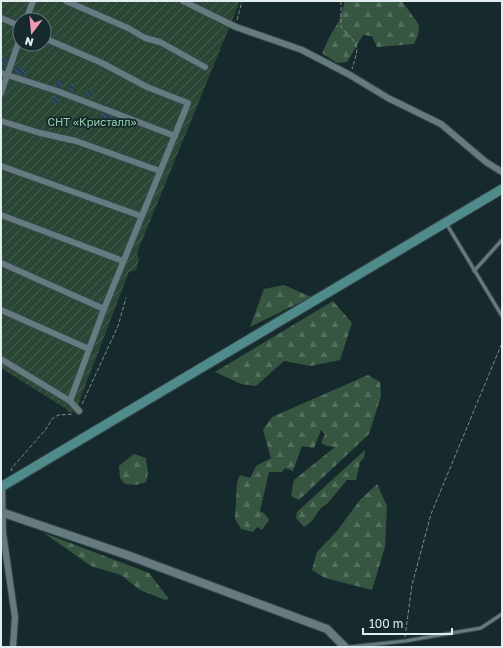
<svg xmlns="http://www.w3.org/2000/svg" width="503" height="648" viewBox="0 0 503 648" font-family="'Golos Text',sans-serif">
<defs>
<pattern id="forest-firs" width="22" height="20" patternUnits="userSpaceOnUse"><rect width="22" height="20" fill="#365641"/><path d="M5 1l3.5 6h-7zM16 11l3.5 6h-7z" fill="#536f5d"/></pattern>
<pattern id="garden-furrows" width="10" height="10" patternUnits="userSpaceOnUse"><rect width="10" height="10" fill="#2a4634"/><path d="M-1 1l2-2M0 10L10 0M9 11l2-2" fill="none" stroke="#496152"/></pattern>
<pattern id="building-back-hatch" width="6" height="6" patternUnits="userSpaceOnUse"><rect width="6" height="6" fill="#244156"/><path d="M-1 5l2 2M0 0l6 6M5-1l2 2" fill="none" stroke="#445d6f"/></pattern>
</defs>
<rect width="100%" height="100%" fill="#162a2e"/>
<g fill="url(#forest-firs)">
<path d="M345,1H402L419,25L418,35L414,44L377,47L372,36L363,35L347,62L337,63L322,53L330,36L339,21Z"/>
<path d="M284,285L311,297L250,327L264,289Z"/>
<path d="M333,301L352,323L340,360L311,366L284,361L256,386L241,384L215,372Z"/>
<path d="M368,375L380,382L381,396L369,434L299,500L291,496L294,480L335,447L327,446L321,443L325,434L321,430L314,448L302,446L293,471L285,468L282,472H269L260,511L265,514L269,520L262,530L257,527L253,532L241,529L235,519L237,482L240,475L250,478L256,466L271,458L263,430L272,417Z"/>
<path d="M365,450L364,458L360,462L356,480H347L327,504C316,509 316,521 304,527L296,518L297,512Z"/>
<path d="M134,454L146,458L148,473L146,482L136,485L125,484L120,478L119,466Z"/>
<path d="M377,484L387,506L385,547L372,590L325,578L312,570L317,552L337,531L360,500Z"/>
<path d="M44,533L149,573L169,599L165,600L140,590L121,575L91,566Z"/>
</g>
<path fill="url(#garden-furrows)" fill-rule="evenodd" d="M1,1H240L137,253L139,259L136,270L129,272L79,402L77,411L70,413L65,408L1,368ZM20,20H44V44H20Z"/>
<g fill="url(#building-back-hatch)">
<path d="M1,57L8,59L4,69L1,68Z"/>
<path d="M16,66L26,70L24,76L14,72Z"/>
<path d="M57,80L63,82L61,88L55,87Z"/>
<path d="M71,83L75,85L73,92L69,91Z"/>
<path d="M87,90L93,92L90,97L85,95Z"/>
<path d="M54,96L59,97L58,104L52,102Z"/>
<path d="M102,112L114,117L112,122L100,117Z"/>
</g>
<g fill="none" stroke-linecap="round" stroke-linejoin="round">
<g stroke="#38474a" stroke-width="5">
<g id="service">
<path d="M446,223L502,316"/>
<path d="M474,271L502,240"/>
<path d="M349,647L405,641L481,628L502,614"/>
</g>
</g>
<g stroke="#38474a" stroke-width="8">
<g id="minor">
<path d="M66,1L128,28L145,38L160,42L205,67"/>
<path d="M183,1L236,27L302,50L350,75L388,98L441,124L486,162L502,172"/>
<path d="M1,18L20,26"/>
<path d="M26,20L33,1"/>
<path d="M44,38L102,63L147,87L188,103L104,309L70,401"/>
<path d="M1,73L57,91L175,136"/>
<path d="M1,93L20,38"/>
<path d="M1,121L40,133L76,141L160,171"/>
<path d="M1,166L141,216"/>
<path d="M1,215L123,261"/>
<path d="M1,263L104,309"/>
<path d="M1,310L89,349"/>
<path d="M1,359L70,401L79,411"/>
<path d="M2,487L3,533L15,617L13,647"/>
</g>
</g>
<g stroke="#38474a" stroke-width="10">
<path id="tertiary" d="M1,512L127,555L327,629L345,647"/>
</g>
<g stroke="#38474a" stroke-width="11">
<path id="secondary" d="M1,487L502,189"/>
</g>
<g stroke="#7b8b8e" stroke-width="1" stroke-dasharray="4 2" stroke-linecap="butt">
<path d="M341,1V27C359,47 360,43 352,69"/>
<path d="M237,20L242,1"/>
<path d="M82,404L118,326L126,298"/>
<path d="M12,471L11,469L46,429L52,419L58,415L74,414"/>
<path d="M405,637L412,585L431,514L502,343"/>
</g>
<use href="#service" stroke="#657b80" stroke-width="3"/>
<use href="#minor" stroke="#657b80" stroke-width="6"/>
<use href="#tertiary" stroke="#657b80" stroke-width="8"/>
<use href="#secondary" stroke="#4e8b8a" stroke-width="9"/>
</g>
<g text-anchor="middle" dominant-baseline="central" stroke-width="3.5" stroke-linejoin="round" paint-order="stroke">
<g font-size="11" fill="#97d1aa" stroke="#162a2e">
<text x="92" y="121">СНТ «Кристалл»</text>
</g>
</g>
<rect width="503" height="648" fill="none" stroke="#e1edef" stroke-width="4"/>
<g transform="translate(32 32) rotate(196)"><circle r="19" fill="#162a2e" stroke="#67787b"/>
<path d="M0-3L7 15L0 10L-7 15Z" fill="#f09ab7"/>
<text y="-6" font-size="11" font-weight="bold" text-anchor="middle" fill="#e1edef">N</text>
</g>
<path d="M363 628v6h89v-6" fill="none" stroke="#e1edef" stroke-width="2"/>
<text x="369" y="628" font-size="12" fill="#e1edef" stroke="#162a2e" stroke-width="3" paint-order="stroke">100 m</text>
</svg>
